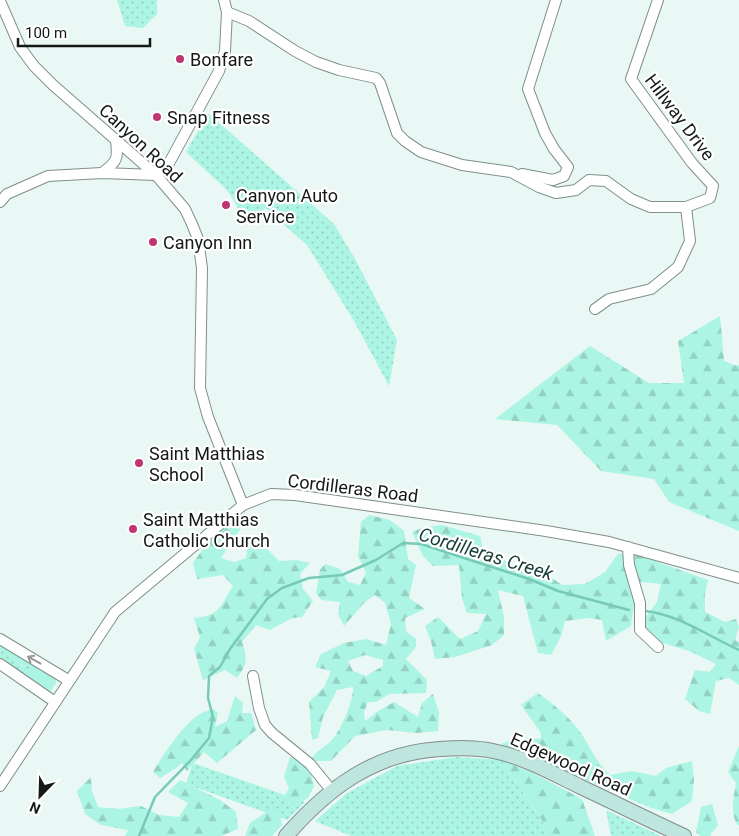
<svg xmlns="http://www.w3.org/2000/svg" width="739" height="836" viewBox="0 0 739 836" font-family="Roboto,sans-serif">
<defs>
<pattern id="grass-dots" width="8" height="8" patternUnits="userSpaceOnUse" patternTransform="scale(1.25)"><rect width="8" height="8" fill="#acf4e3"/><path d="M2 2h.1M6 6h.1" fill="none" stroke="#93d1c2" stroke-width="1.8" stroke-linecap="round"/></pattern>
<pattern id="forest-firs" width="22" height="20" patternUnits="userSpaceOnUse" patternTransform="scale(1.25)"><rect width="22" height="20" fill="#acf4e3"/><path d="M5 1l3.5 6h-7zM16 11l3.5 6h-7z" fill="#93d1c2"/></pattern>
</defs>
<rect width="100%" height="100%" fill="#e9f8f4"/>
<g fill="url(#grass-dots)">
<path d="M117,0H157V14L143,28L125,26Z"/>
<path d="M208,113L334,224L354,257L397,340L389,386L354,321L307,245L265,208L251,220L240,211L227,190L186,152Z"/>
<path d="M0,649C10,654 15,663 25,667L30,662L41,668L31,673L28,682L0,660Z"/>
<path d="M457,757L501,760L548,829L557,836H351L315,821L347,793L397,766Z"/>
<path d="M193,763L305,802L287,820L186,784Z"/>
<path d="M606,810L661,836H611Z"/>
</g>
<g fill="url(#forest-firs)" fill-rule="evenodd">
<path d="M720,316L724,361L737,366L739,365V531L669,502L654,479L601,471L557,425L495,419L590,346L649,383H684L678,341Z"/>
<path d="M369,515L390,520L404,531L408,559L416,565L409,598L425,609L405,618L406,631L416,639V647L406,659L427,680L426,693L389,694L376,702H368L364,712L365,721L378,711L394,702L418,717L422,703L433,694L439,712L438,731L416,733L387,730L355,736L331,761H310C317,749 322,750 330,742C340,733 354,700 353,687L337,690L323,717L318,738L312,740L309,702L324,687L331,671L315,667L321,654L344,643L366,639L386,645L391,624L385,603L375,595L365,602L344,626L338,614L340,602L321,600L316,593L320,570L325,564L340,569L348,582L360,585L366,573L358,556L361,522ZM365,655L383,660V666L366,676L353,671L348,661Z"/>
<path d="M239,519L241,528L221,558L234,562L246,558L249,539L261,543L279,561L297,560L310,563L300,574L303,589L313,601L302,617L292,618L270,630L256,625L242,642C248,658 247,665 237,678L225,670L203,680L194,649L200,637L194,618C220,616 220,606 233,586L223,575L197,579L193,563L205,546L227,522Z"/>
<path d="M442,525L480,536L484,554L498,552L504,560L527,572L545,573L562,585L585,584L605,572L618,554L638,552L649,559L708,580L705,594V612L725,622L736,619L739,627L735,640L739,642V685L729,678L716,681L710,714L699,711L685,699L695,670L710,672L716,664L689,651L653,640L641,631L645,618L657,602L661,584L632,581L635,597L631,626L606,641L602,620L590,618L565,621L561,636L551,655L538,653L523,596L498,590L504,617V635L492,645L455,657L435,659L431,641L425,626L438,617L460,639L478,631L486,614L467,613L462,598L459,565L433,566L423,556L412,532L422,528Z"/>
<path d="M538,693C554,705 570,717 581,733C591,749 596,761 610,775L632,771L656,776L666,768L692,761L694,779L692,801L672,814L651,808L501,744L518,737L541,739V733L521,705Z"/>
<path d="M235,696L243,703L242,713H251L256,730L217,763L204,752L187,771L182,763L175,769L160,778L153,772C162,756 186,720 202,713C205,711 210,710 213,709L218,713L215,727L227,721Z"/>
<path d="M739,746V826C729,816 734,796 736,783L728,772Z"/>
<path d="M290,757L302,759L310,771L314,786L308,798L296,805L283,799L289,788L284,777Z"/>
<path d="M501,760L531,772L582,799L595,836H557L548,829Z"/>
<path d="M91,777L92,791L98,807L118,809L141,806L159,815L179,817L188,803L168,792L180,780L220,800L236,812L238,829L221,836H125L128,830L101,825L85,814L77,791Z"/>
<path d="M712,804L718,825L710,835L712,836H700L696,832L701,807Z"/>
<path d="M270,810L280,814L282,825L272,836H245L250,823Z"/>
</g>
<g fill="#acf4e3">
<path d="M0,645L30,662L26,667C16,664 10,654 0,649Z"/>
<path d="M41,668L56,679V683L48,695L28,682L31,671Z"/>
</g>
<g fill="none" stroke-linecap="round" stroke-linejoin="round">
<g stroke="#78cab8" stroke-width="2.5">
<path d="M645,611C680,615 708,636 739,650"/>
<path d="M139,836L155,797L191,760L209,738L213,717L208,698L209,676L220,667L230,649L267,599L282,588L309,578L342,575L376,560L403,543L421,544L529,579L558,591L629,610"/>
</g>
<g stroke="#818e8b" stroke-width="12">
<g id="street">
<path d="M0,1L20,47L34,66L53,85L156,175L185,209L192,224L198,239L202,268L200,388L208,417L243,505"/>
<path d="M227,12L249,21L295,51L316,62L339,70L376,78L380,83L397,133L405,141L421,152L462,165L511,172L539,187L556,193L576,190L589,180L606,181L631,199L650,207H686L710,198L713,186L692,163L631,79L658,0"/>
<path d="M102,173C118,161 118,159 116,140"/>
<path d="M522,174L553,180L564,176L568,167L554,149L545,133L528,89L556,0"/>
<path d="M0,202L7,194L48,176L102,173L156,175L168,165L219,71L225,51L227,12L224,0"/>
<path d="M595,309L609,299L651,289L678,267L690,241L686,207"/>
<path d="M628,547L629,565L640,603V630L658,647"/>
<path d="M0,639L68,680"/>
<path d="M0,664L55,702"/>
<path d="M253,676L259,708L265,725L272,733L310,764L332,791"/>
<path d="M0,786L115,612L243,505L271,494L295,495L546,531L609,542L739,578"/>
</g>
</g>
<g stroke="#818e8b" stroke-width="16">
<path id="secondary" d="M286,836C328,788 374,753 440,749C457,748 476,747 493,751C524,757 552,773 581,787C615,803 649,820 684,836"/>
</g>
<use href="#street" stroke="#fff" stroke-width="10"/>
<use href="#secondary" stroke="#bee5de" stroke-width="14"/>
</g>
<defs><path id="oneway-shaft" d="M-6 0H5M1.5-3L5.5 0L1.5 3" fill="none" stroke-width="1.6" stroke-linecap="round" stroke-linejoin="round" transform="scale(1.25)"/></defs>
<use stroke="#959897" href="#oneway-shaft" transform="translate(34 660) rotate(-151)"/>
<g fill="#be3572" stroke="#fff" stroke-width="2">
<circle cx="180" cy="59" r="5"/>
<circle cx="157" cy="117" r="5"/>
<circle cx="226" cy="205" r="5"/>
<circle cx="153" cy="242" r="5"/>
<circle cx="139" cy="463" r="5"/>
<circle cx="133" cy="529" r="5"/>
</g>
<g text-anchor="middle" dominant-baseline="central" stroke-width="4.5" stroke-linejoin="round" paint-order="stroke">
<g font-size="18" fill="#141918" stroke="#fff" text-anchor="start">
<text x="190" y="59">Bonfare</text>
<text x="167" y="117">Snap Fitness</text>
<text x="236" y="195">Canyon Auto<tspan x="236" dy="21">Service</tspan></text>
<text x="163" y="242">Canyon Inn</text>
<text x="149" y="453">Saint Matthias<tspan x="149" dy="21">School</tspan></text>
<text x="143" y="519">Saint Matthias<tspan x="143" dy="21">Catholic Church</tspan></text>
</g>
<g font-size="18" fill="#141918" stroke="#fff">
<text transform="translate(680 117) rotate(53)">Hillway Drive</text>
<text transform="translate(141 143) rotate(43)">Canyon Road</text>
<text transform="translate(353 488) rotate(7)">Cordilleras Road</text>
<text transform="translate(571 764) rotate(24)">Edgewood Road</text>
</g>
<g font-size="19" font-style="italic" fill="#173e36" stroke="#fff">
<text transform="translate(486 554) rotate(17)">Cordilleras Creek</text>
</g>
</g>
<g transform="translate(40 796) rotate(203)" stroke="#ffffff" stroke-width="4" paint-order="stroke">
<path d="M0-4L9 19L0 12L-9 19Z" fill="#141918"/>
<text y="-8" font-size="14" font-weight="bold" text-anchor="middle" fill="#141918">N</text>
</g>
<path d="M18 38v8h132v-8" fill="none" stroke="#141918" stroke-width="2.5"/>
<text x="25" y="38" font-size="15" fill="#141918" stroke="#ffffff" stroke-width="4" paint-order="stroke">100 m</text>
</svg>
